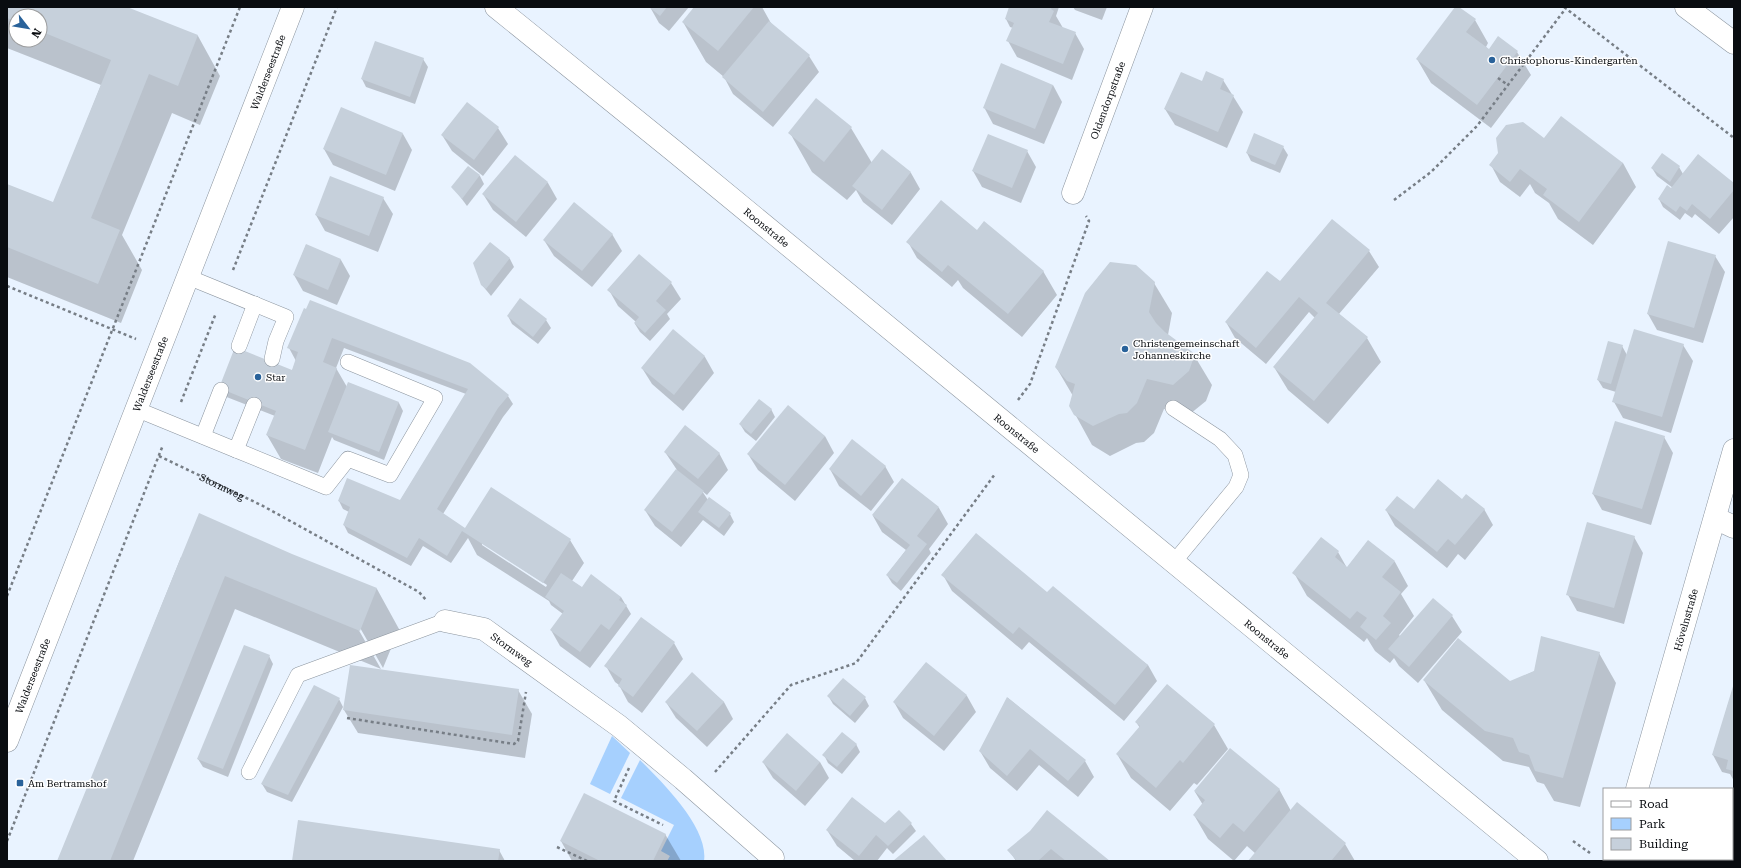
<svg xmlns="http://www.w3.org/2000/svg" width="1741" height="868" viewBox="0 0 1741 868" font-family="'Roboto Serif',serif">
<rect width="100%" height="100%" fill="#e9f3ff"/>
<g fill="#a6d0fe">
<path d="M612,736L630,753L610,794L590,784Z"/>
<path d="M640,760C662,782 709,828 704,861H667L670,856L661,851L674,825L621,798Z"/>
</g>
<g fill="#0003" fill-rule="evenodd">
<path d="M7,7H125L198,36L220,76L200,125L172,113L143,184L122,235L142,270L121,323L7,277V185L54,203L101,85L7,48ZM16,16H40V40H16Z"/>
<path d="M650,7H689L669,31L659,23Z"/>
<path d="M696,7H762L772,25L809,56L819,72L773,127L733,94L724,77L706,62L683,22Z"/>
<path d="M1011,7H1059L1056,16L1063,28L1075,33L1084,49L1072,80L1017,57L1008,41L1013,28L1010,27L1006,19Z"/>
<path d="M1073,7H1107L1102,20L1075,10Z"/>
<path d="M1456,7L1475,20L1488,43L1486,47L1489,50L1517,52L1531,75L1491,128L1431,83L1417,59Z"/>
<path d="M423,59L428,67L415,104L366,87L362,79Z"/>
<path d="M1223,80L1243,112L1227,148L1175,125L1165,109L1202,82Z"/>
<path d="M1053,85L1062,102L1044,144L993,124L984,107Z"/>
<path d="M817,100L851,128L872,163L882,150L911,173L920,189L892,225L863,202L856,190L847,200L812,172L790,133Z"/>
<path d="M467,104L498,128L508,144L483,176L452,151L442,135Z"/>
<path d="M403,134L412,150L395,191L333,165L324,149Z"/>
<path d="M1544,139L1623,163L1636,187L1593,245L1558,219L1549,203L1535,193L1530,184L1520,197L1500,182L1491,165Z"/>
<path d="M1283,147L1288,155L1280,173L1251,161L1247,153Z"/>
<path d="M1027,151L1036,167L1021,203L982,187L973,171Z"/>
<path d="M515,156L548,183L557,199L526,237L493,210L483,194Z"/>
<path d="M1679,167L1683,174L1734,184V217L1719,234L1695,214L1692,218L1685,213L1680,220L1663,207L1659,199L1675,192L1673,188L1657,176L1652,168Z"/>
<path d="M468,168L480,176L484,184L467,206L453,187Z"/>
<path d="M383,198L393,214L378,252L325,231L316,215Z"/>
<path d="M1332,220L1369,251L1379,267L1339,314L1367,338L1381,362L1328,424L1288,390L1274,367L1315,318L1309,312L1266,364L1235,338L1226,322L1280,282Z"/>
<path d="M976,231L1043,271L1057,295L1022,337L963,288L958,280L952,287L917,258L908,242Z"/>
<path d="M612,234L622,251L592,287L554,256L544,240Z"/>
<path d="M490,243L510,259L514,267L491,296L482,285Z"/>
<path d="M306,245L341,260L350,276L337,305L303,291L294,275Z"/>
<path d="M639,255L671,283L681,299L667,314L670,319L650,341L640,332L635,324L636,322L618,306L609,290Z"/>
<path d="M1715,256L1725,272L1703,343L1657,330L1648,314Z"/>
<path d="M1154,283L1172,313L1168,335L1194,355L1212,385L1206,401L1190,414L1164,409L1154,433L1144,442L1136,443L1110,456L1092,445L1075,414L1073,396L1056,367Z"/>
<path d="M304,310L469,364L508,396L513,404L503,417L443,514L465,529L570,540L584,563L572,581L581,587L621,597L631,614L590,668L560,646L551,630L563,614L551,605L549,601L477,555L468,538L451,563L423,546L411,566L348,533L344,525L349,512L343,509L339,501H400L466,394L344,348L336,368L347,387L349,383L399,403L403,411L384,460L334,440L332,437L318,473L281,459L267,435L275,416L224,396L220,388L292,371L296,361L289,348ZM482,543L547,585L546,587L482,545Z"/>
<path d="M508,316L546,320L551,328L538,344L512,324Z"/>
<path d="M673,331L705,357L714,373L683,411L652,384L642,368Z"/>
<path d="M1683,345L1693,361L1671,433L1623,418L1614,402L1616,392L1603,388L1598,380L1622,346L1627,355Z"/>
<path d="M771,409L775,417L756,441L745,432L740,424Z"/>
<path d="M825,436L834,453L795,501L758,470L748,454Z"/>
<path d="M1664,437L1673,453L1651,525L1602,510L1593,494Z"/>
<path d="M665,452L719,453L728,470L707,495L702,491L708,500L730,514L734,522L724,536L703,520L681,547L655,526L645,510L677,470Z"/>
<path d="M885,466L894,482L871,511L839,486L830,469Z"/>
<path d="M902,479L939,508L948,524L929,549L931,553L901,591L892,583L887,575L906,550L882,532L873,516Z"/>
<path d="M1462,500L1484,509L1493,525L1465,560L1458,554L1447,568L1395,526L1386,510L1414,511Z"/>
<path d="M1634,537L1643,553L1624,624L1577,611L1568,595Z"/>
<path d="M1368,541L1395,562L1408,586L1401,594L1414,616L1399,635L1400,636L1452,616L1462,632L1418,683L1399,666L1394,658L1390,663L1375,651L1367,638L1364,642L1307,596L1294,573L1338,552L1347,568Z"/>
<path d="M291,555L377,589L399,629L383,668L359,626L357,627L381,669L235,609L133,861H59L181,557Z"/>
<path d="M943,575L1047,594L1148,665L1157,681L1124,721L1029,642L1022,650L952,591Z"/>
<path d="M674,643L683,659L642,713L628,702L619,685L615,682L606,666Z"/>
<path d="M1599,653L1616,683L1580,807L1554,801L1544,784L1537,782L1529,767L1503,761L1442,710L1424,680L1510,682L1535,671Z"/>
<path d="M269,656L273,664L228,777L203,767L198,759Z"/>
<path d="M926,663L967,696L976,712L944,751L903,718L894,702Z"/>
<path d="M692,674L724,702L733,719L707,747L676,718L666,702Z"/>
<path d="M1167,685L1214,725L1228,749L1197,785L1194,783L1170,811L1131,778L1117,754L1140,728L1136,722Z"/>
<path d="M1734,685V781L1730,774L1722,772L1713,755Z"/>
<path d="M518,690L532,714L525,758L358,733L344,710Z"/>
<path d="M829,697L865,698L869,706L855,723L833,704Z"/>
<path d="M1008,698L1085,761L1094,777L1078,797L1039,765L1017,791L990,768L980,751Z"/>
<path d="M339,699L343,707L292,802L267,792L262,784Z"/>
<path d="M856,744L860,752L842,774L828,763L824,755Z"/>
<path d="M763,762H820L829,778L805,806L773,778Z"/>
<path d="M1279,789L1291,811L1345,844L1355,861H1250L1256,854L1247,846L1234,861L1208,839L1194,815L1203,805L1195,792Z"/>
<path d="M1732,795L1734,796V861H1696L1695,859H1732Z"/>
<path d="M899,812L911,824L916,831L893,854L887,848L877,861H855L837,846L827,830L885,825Z"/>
<path d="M1030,832L1108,861H1016L1009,850Z"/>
<path d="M665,834L681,861H572L561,841Z"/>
<path d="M499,850L505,861H293Z"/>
</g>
<g fill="#c6d0db">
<path d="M7,7H127L198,35L178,86L149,74L121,144L91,218L120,230L98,284L7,247V184L53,202L111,60L40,31V16H16V21L7,18Z"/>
<path d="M649,7H667L660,16Z"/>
<path d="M694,7H754L718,51L682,22Z"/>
<path d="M1009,7H1052L1051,9L1054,11L1049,22L1076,32L1063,64L1006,41L1014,23L1005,19Z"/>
<path d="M1455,7H1459L1476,19L1466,32L1489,49L1498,36L1518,51L1477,105L1416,59Z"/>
<path d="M769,21L810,55L763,112L722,77Z"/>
<path d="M375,41L424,58L410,97L361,79Z"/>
<path d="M1001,63L1053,85L1035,129L983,108Z"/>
<path d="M1206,71L1224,79L1220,89L1234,95L1218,132L1164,109L1181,72L1202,81Z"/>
<path d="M816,98L852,127L824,162L788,133Z"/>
<path d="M467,102L499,127L474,160L441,135Z"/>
<path d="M341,107L403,133L386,175L323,149Z"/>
<path d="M1561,116L1623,163L1579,222L1543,195L1547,189L1520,169L1510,182L1489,165L1498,153L1496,138L1506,125L1523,122L1544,138Z"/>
<path d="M1254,133L1284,146L1275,165L1246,153Z"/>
<path d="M988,134L1028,150L1012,188L972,171Z"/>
<path d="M882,149L911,172L882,210L852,186Z"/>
<path d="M1662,153L1680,166L1670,182L1651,168Z"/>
<path d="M1698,154L1734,183V190L1710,219L1692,204L1687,211L1680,206L1676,212L1658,199L1667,185L1671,188Z"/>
<path d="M515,155L548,182L516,222L482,194Z"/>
<path d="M468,166L480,175L462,199L451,187Z"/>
<path d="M330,176L384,197L369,236L315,215Z"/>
<path d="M941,200L977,230L984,221L1044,271L1008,314L948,265L942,272L906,242Z"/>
<path d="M574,202L613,234L582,271L543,240Z"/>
<path d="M1332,219L1370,250L1326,303L1368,337L1314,401L1273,367L1318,313L1299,297L1256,348L1225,322L1267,271L1280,281Z"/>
<path d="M1668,241L1716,255L1694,328L1647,314Z"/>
<path d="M490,242L510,258L486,289L481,285L473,263Z"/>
<path d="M306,244L341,259L328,290L293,275Z"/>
<path d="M639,254L672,282L656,301L666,310L645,333L634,323L639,317L607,290Z"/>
<path d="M1110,262L1136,265L1155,282L1149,312L1156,323L1165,332L1195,354L1189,371L1173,385L1147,379L1137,403L1127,413L1119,414L1093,426L1074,415L1069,406L1075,384L1067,381L1055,367L1085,293Z"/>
<path d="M520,298L547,319L533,337L507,316Z"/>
<path d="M310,300L470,363L509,395L498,408L437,509L465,528L491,487L571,539L543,583L462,531L447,556L419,538L407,558L343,525L350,507L338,501L347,478L400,500L468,389L332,338L323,362L337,368L305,450L266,435L276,411L219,388L235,347L292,370L298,352L287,348L304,308L306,309Z"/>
<path d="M673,329L705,356L674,395L641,368Z"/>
<path d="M1634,329L1684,344L1662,417L1612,402Z"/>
<path d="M1608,341L1623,345L1611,384L1597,380Z"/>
<path d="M348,382L399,402L379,452L328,432Z"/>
<path d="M759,399L772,409L751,434L739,424Z"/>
<path d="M788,405L825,436L785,485L747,454Z"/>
<path d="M1615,421L1665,436L1642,509L1592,494Z"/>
<path d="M685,425L720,453L698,479L664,452Z"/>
<path d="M852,439L886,466L861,496L829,469Z"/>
<path d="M676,469L704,491L672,532L644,510Z"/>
<path d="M902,478L939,507L917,536L927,544L897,583L886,575L910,545L872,515Z"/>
<path d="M1438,479L1462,499L1466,494L1485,509L1455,545L1448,539L1437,552L1385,510L1397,496L1414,509Z"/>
<path d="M709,497L731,513L719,528L698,512Z"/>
<path d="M199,513L292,554L377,588L360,631L225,576L110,861H57Z"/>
<path d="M1587,522L1635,536L1614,608L1566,595Z"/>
<path d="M976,533L1047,592L1053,586L1148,665L1115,705L1019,627L1013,634L941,575Z"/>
<path d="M1321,537L1339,551L1335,557L1347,567L1368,540L1395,561L1382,577L1401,592L1383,616L1391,623L1376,640L1360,627L1367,618L1357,611L1350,619L1292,573Z"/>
<path d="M561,573L582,587L591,574L621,597L619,600L627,605L609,630L601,624L580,652L550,630L564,611L545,597Z"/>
<path d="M1433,598L1453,615L1409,667L1388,649Z"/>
<path d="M641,617L675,642L633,697L618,686L622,679L604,666Z"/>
<path d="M1541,636L1600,652L1563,778L1535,771L1529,755L1519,752L1513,738L1485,731L1423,680L1458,638L1510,681L1534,671Z"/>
<path d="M244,645L270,655L223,769L197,759Z"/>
<path d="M926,662L967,695L934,736L893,702Z"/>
<path d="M350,665L519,689L512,735L343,710Z"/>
<path d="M692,672L724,702L697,731L665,702Z"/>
<path d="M843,678L866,697L850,716L827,696Z"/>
<path d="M1734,683V771L1726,769L1728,760L1712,755Z"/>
<path d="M1167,684L1215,724L1183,763L1180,760L1156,788L1116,754L1140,726L1135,722Z"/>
<path d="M314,685L340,698L288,795L261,784Z"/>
<path d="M1007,697L1086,760L1068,781L1030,749L1007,776L979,751Z"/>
<path d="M842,732L857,744L837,767L822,755Z"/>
<path d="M787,733L820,762L796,791L762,762Z"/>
<path d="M1230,748L1280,789L1244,832L1233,823L1220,838L1193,815L1205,800L1194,791Z"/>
<path d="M584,793L666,834L653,861H600L560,841Z"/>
<path d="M1732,794L1734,795V861H1718V859H1732Z"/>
<path d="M852,797L885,823L899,810L912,823L888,846L876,835L859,856L826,830Z"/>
<path d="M1297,802L1346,843L1331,861H1248Z"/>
<path d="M1047,810L1110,861H1066L1051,849L1038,861H1017L1007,850L1030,831Z"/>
<path d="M298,820L500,849L498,861H292Z"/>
<path d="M924,835L947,861H893Z"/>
</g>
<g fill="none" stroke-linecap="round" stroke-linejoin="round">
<g stroke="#8c959f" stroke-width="16">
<g id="service">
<path d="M188,277L286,317L276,341L272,359"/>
<path d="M239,346L255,304"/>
<path d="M1173,408L1220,439L1235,455L1241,475L1236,487L1174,562"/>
<path d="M136,409L236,450L254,405"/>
<path d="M203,436L221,390"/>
<path d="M236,450L326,487L348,459L390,475L435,398L348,362"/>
<path d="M249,772L298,675L445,621"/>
</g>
</g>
<g stroke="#8c959f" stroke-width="23">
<g id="minor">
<path d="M1686,7L1734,43"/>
<path id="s2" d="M1073,193L1142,7"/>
<path d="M1715,518L1734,527"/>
<path id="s3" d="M445,621L484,629L619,726L683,779L773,858"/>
<path id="s4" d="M1637,789L1734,450"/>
<path d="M1616,861V859"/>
</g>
</g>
<g stroke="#8c959f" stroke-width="23">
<g id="secondary">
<path id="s5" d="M7,741L293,7"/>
</g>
</g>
<g stroke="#8c959f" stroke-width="23">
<g id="primary">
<path id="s6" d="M496,7L674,151L1537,861"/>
</g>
</g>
<g stroke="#777e86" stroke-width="2.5" stroke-dasharray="3 3" stroke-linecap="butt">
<path d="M1564,7L1734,138"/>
<path d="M1498,78L1508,85"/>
<path d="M1394,200L1431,172L1477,126L1566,8"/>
<path d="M233,270L337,7"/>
<path d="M7,286L136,339"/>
<path d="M1018,400L1030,384L1089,221L1086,216"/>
<path d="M181,402L216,313"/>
<path id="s1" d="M159,456L263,506L419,592L427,601"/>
<path d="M7,596L240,7"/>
<path d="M347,718L514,744L518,741L526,692"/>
<path d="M629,768L614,801L663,825"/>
<path d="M715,772L791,685L856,663L995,474"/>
<path d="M7,841L163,445"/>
<path d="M1573,841L1590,853"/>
<path d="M557,847L587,861"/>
<path d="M660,861V860"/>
</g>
<use href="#service" stroke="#fff" stroke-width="15"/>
<use href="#minor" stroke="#fff" stroke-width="22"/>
<use href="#secondary" stroke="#fff" stroke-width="22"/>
<use href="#primary" stroke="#fff" stroke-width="22"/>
</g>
<g fill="#29629a" stroke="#fff" stroke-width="1.5">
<circle cx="1492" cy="60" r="4"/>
<circle cx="1125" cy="349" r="4"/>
<circle cx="258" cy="377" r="4"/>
<rect x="16" y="779" width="8" height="8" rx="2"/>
</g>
<g text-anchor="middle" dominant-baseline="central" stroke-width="3" stroke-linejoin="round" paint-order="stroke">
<g font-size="10" fill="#090c10" stroke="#fff" text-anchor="start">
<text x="1500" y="60">Christophorus-Kindergarten</text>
<text x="1133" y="343">Christengemeinschaft<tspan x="1133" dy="12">Johanneskirche</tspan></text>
<text x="266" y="377">Star</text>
<text x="28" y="783">Am Bertramshof</text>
</g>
<g font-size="10" fill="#090c10" stroke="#fff">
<text stroke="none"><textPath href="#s5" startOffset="718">Walderseestraße</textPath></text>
<text stroke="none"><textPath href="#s2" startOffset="99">Oldendorpstraße</textPath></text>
<text stroke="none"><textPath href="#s6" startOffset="349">Roonstraße</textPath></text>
<text stroke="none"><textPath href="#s5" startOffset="394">Walderseestraße</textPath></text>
<text stroke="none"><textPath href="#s6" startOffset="673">Roonstraße</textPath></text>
<text stroke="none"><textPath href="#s1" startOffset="70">Stormweg</textPath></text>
<text stroke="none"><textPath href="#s4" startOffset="176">Hövelnstraße</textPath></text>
<text stroke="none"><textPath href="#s6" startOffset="997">Roonstraße</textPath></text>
<text stroke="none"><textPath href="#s3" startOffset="74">Stormweg</textPath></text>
<text stroke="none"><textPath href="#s5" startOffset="70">Walderseestraße</textPath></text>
</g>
</g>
<rect width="1741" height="868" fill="none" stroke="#090c10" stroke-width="16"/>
<rect x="1603" y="788" width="130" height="72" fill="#ffffff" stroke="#9d9e9f"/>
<rect x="1611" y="801" width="20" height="6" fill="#ffffff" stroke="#9d9e9f"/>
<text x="1639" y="808" font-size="12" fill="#090c10">Road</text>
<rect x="1611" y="818" width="20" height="12" fill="#a6d0fe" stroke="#9d9e9f"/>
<text x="1639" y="828" font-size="12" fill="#090c10">Park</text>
<rect x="1611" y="838" width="20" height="12" fill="#c6d0db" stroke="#9d9e9f"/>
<text x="1639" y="848" font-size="12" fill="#090c10">Building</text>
<g transform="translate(28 28) rotate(121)"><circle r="19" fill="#ffffff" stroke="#9d9e9f"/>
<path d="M0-3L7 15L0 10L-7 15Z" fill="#29629a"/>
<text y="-6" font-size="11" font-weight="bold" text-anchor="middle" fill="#090c10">N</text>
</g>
</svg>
